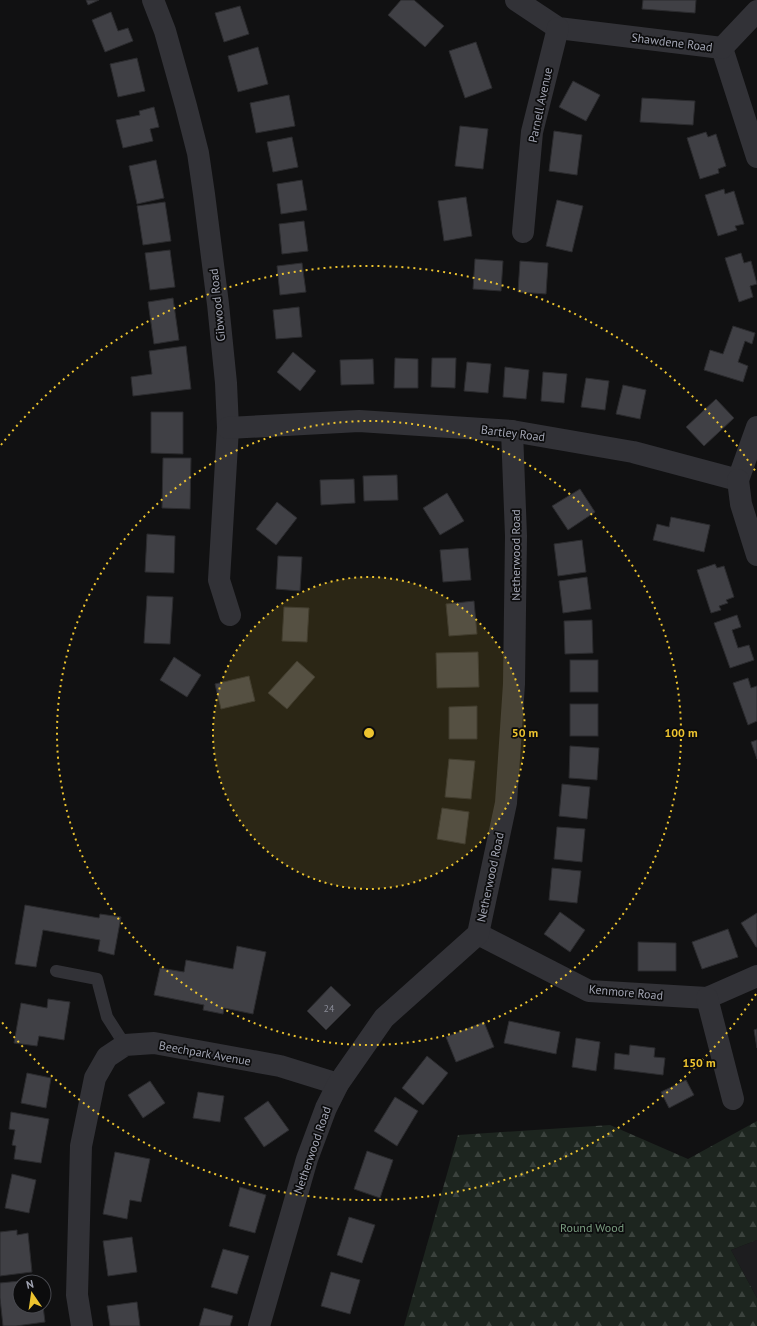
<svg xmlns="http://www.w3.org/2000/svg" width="757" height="1326" viewBox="0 0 757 1326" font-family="'PT Sans',sans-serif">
<defs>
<pattern id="forest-firs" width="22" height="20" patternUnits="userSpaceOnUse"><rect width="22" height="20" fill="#1d251f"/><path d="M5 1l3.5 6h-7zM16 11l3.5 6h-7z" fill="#3b423d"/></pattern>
</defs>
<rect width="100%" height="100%" fill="#111112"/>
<path fill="#1d1d1f" d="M757,1240V1298L731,1250Z"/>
<path fill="url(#forest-firs)" d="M757,1121V1240L731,1250L757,1298V1326H404L458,1135L610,1125L688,1159Z"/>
<g fill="#404045" stroke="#2b2b2e">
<path d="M86,0H99L88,5Z"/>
<path d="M401,0H414L444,26L425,47L388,15Z"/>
<path d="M643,0H696L695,13L642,9Z"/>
<path d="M240,6L249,34L224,42L215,13Z"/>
<path d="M111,12L118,31L128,28L133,41L105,52L92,20Z"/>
<path d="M476,42L492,88L465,98L449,51Z"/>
<path d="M258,47L268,84L238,92L228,56Z"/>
<path d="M137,58L145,91L118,97L110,64Z"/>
<path d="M573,81L600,95L586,121L559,107Z"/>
<path d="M289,95L295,126L256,133L250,103Z"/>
<path d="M642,98L695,101L693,125L640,122Z"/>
<path d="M154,107L159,127L150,129L153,141L123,148L116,120L140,115L139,111Z"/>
<path d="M460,126L488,129L483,169L455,166Z"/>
<path d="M554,131L582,135L577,175L549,171Z"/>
<path d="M706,132L708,137L716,134L726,166L718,169L719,173L700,179L687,138Z"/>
<path d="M292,137L298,167L273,172L267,142Z"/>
<path d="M156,160L164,198L137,204L129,166Z"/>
<path d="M302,180L307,210L281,214L277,184Z"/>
<path d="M724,189L725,194L734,191L744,224L735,226L737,230L718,236L705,195Z"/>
<path d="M466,197L472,236L444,241L438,201Z"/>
<path d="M557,200L583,206L572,252L546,246Z"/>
<path d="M165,202L171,241L143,245L137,206Z"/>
<path d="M304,221L308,251L282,254L279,224Z"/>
<path d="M170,250L175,287L150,290L145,253Z"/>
<path d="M741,253L744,263L751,261L757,284L750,286L753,297L739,302L725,258Z"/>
<path d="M475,259L503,261L501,291L473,289Z"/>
<path d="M520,261L548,263L546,294L518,292Z"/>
<path d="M302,263L306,292L280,295L277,266Z"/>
<path d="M173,298L179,340L154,344L148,302Z"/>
<path d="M299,307L302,337L276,339L273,310Z"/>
<path d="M733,326L755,333L752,344L745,341L738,362L748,366L743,382L704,370L710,350L723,354Z"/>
<path d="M186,346L191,389L133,396L131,377L152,374L149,351Z"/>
<path d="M293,352L316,371L300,391L277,372Z"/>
<path d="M395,358L418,359V388H394Z"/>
<path d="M432,358H456L455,388L431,387Z"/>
<path d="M373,359L374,384L341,385L340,360Z"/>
<path d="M467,362L491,364L488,393L464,391Z"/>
<path d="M505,367L529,370L526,399L503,397Z"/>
<path d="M543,372L567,374L564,403L541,401Z"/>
<path d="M586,378L609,381L605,410L581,407Z"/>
<path d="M623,385L646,390L640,419L616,414Z"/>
<path d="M716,399L734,418L704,446L686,427Z"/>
<path d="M151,412H183V454L151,453Z"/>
<path d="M163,458H191L190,509L162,508Z"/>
<path d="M397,475L398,500L364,501L363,476Z"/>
<path d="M354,479L355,503L321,505L320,480Z"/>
<path d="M580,489L595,512L568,530L552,506Z"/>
<path d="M447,493L464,521L440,535L423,508Z"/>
<path d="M277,502L297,518L276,545L256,529Z"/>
<path d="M671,517L710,525L704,552L653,540L657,524L669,527Z"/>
<path d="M147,534L175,536L174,573L145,572Z"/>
<path d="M582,540L586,572L558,576L554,544Z"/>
<path d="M468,548L471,580L443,582L440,550Z"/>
<path d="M278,556L302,557L300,591L276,589Z"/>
<path d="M715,564L717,568L724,566L734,597L726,600L728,603L719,606L721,610L711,613L697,570Z"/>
<path d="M587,577L591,609L563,613L559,581Z"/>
<path d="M147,596L173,597L170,644L144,643Z"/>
<path d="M474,601L477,634L449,636L446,604Z"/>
<path d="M284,607L309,608L307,642L282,641Z"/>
<path d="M737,615L741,627L732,630L738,648L749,645L754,660L730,668L714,623Z"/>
<path d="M592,620L593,653L565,654L564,621Z"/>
<path d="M478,652L479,687L437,688L436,653Z"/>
<path d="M174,657L201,675L187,697L160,680Z"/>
<rect x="570" y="660" width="28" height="32"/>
<path d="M297,661L315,677L287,709L268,693Z"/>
<path d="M249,676L255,701L221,709L215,684Z"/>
<path d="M748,678L751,688L757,686V721L748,725L733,683Z"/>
<rect x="570" y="704" width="28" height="32"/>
<path d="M477,706V739H449V707Z"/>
<path d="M757,740V759L751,742Z"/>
<path d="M570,746L599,748L597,780L569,778Z"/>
<path d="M449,759L475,761L471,799L445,797Z"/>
<path d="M562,784L590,787L587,819L559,816Z"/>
<path d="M442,808L469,812L465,844L437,839Z"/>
<path d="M557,827L585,829L582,862L554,859Z"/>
<path d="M552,868L581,871L577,903L549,900Z"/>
<path d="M25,905L99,918L100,914L121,917L114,955L98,951L100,940L43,930L36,967L15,964Z"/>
<path d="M560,912L585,930L570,952L544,934Z"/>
<path d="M757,913V947H756L741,923Z"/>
<path d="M728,929L738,957L702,969L692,942Z"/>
<path d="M638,942L676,943V971H638Z"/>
<path d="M237,946L266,952L253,1014L224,1008L223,1014L203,1010L204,1005L154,995L160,968L184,972L186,960L233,969Z"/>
<path d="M331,986L351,1005L326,1030L307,1011Z"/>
<path d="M48,999L70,1002L64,1040L39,1036L37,1046L14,1043L21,1003L47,1008Z"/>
<path d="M509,1021L560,1032L556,1054L504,1043Z"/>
<path d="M484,1022L494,1047L456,1062L446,1037Z"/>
<path d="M757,1029V1048L754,1030Z"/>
<path d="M576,1038L600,1042L596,1071L572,1067Z"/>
<path d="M630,1045L655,1048L654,1057L665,1058L663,1075L614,1069L615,1053L629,1055Z"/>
<path d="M427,1056L448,1073L423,1105L402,1088Z"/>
<path d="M27,1073L51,1078L46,1108L21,1103Z"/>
<path d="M686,1080L694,1095L669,1108L661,1092Z"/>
<path d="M150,1081L165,1103L143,1118L128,1095Z"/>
<path d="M198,1092L224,1096L220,1122L193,1118Z"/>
<path d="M395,1097L418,1111L397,1146L374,1131Z"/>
<path d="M268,1101L289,1130L264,1147L244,1118Z"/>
<path d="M11,1112L49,1119L41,1163L14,1159L16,1146L12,1145L15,1130L9,1129Z"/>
<path d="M367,1151L393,1160L380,1198L354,1189Z"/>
<path d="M115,1152L150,1159L141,1202L130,1200L127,1219L103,1214Z"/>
<path d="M12,1174L36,1180L29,1213L5,1208Z"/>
<path d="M240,1187L266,1195L255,1233L229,1226Z"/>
<path d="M349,1217L375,1225L362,1263L337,1255Z"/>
<path d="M17,1230V1235L28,1233L32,1272L0,1276V1232Z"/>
<path d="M132,1237L137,1272L108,1276L103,1241Z"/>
<path d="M223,1249L249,1256L237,1294L211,1287Z"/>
<path d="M331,1272L360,1280L350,1314L321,1306Z"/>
<path d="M40,1279V1282H20V1306H43L45,1322L16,1326H3L0,1298V1283Z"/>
<path d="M137,1302L140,1326H110L107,1306Z"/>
<path d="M204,1308L233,1316L230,1326H199Z"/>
</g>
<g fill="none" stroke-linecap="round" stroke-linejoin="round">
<path stroke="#323237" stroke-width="12" d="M56,971L97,979L107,1017L125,1045"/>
<g stroke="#323237" stroke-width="22">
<path d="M153,0L165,31L186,106L198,153L204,194L218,304L226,383L228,428L219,580L230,615"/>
<path d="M516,0L558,28L722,48L757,157"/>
<path d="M722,48L757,11"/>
<path d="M523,232L532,132L558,28"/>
<path d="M228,428L359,421L512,431L633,452L738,480L757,427"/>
<path d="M738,480L741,504L757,555"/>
<path d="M478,934L589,991L707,998L757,976"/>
<path d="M707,998L733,1099"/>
<path d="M82,1326L77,1295L81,1146L95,1078L107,1057L125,1045L154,1043L280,1066L338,1084"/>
<path d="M259,1326L307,1159L326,1108L338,1084L384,1018L478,934L506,803L514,684L516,536L512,431"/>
</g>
</g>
<circle cx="369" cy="733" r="156" fill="#ecc32f" fill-opacity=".12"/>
<g fill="none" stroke="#ecc32f" stroke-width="2" stroke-dasharray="2 4">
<circle cx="369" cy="733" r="156"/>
<circle cx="369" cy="733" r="312"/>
<path d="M756 994A467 467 0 0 1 1 1021M1 445A467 467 0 0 1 756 472"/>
</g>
<g text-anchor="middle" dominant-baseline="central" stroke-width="3.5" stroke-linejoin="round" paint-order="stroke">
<g font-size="10" fill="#8a8c98">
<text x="329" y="1008">24</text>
</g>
<g font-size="12" fill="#a2a5b3" stroke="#0c0c0d">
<text transform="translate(672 42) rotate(7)">Shawdene Road</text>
<text transform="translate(540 105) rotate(-78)">Parnell Avenue</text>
<text transform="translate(217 305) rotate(-96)">Gibwood Road</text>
<text transform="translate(513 433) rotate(7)">Bartley Road</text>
<text transform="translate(515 555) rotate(-90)">Netherwood Road</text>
<text transform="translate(490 877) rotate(-78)">Netherwood Road</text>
<text transform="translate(626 992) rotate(5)">Kenmore Road</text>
<text transform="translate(205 1053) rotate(10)">Beechpark Avenue</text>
<text transform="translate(312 1150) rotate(-71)">Netherwood Road</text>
</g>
<g font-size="12" fill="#7a9d80" stroke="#0c0c0d">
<text x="592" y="1227">Round Wood</text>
</g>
</g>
<circle cx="369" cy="733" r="6" fill="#ecc32f" stroke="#0c0c0d" stroke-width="2"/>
<g font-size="12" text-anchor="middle" font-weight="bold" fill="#ecc32f" stroke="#0c0c0d" stroke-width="3.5" stroke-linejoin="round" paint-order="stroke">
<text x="525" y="737">50 m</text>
<text x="681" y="737">100 m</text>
<text x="699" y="1067">150 m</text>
</g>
<g transform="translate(32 1294) rotate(347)"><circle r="19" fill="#0c0c0d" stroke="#48494f"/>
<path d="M0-3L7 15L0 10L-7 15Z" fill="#ecc32f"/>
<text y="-6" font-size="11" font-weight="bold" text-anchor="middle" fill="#a2a5b3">N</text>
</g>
</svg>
